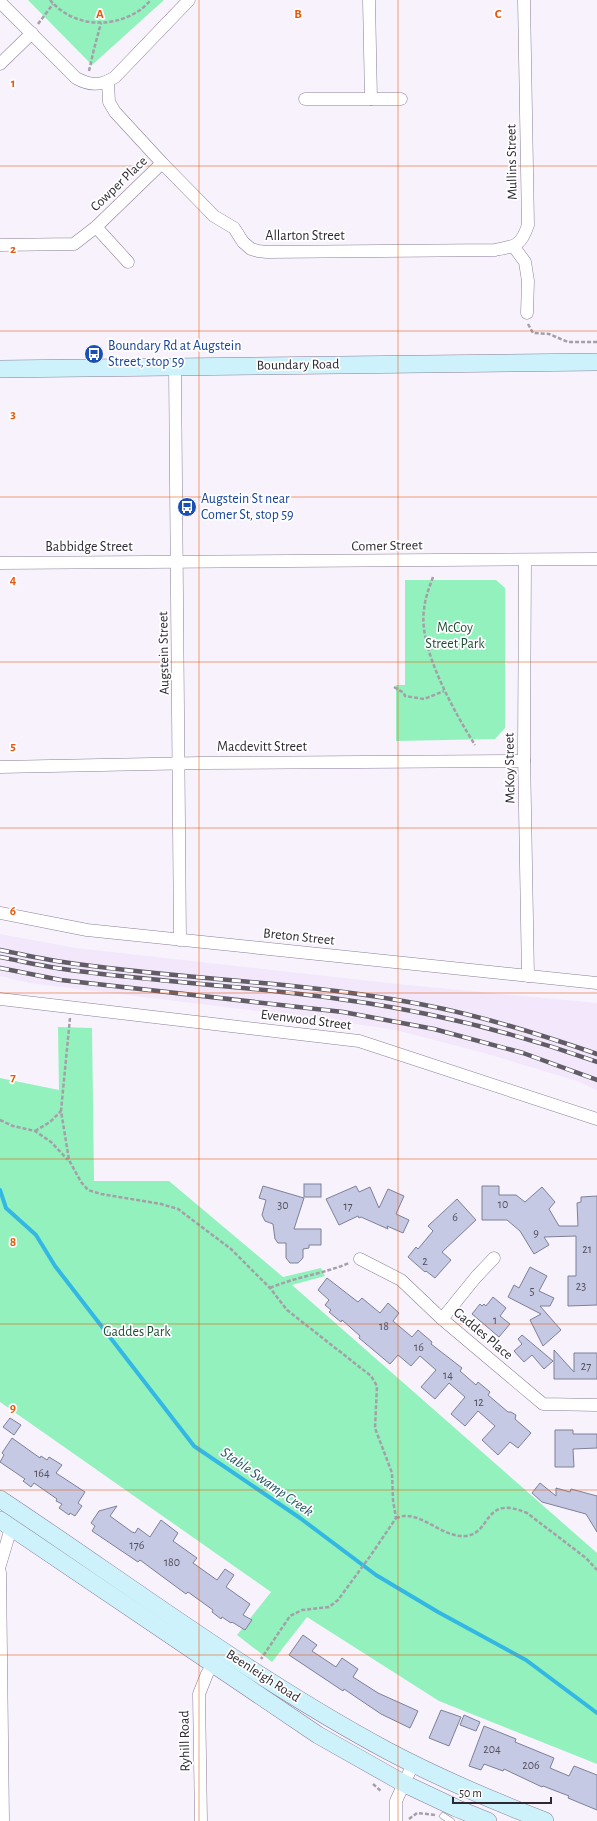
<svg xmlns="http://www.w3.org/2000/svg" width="597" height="1821" viewBox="0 0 597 1821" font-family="'Alegreya Sans',sans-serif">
<rect width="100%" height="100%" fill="#f8f2fd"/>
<path fill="#f2e7fb" d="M0,934L76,948L397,984L597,1003V1090L577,1081L484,1053L396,1030L315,1018L29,983L0,976Z"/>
<g fill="#92f1bc">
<path d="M28,0H164L92,65Z"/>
<path d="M405,580H496L505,588V728L495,739L396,741V685H405Z"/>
<path d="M58,1027L92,1028L94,1181H169L283,1277L321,1268L325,1276L292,1285L597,1553V1764L439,1701L307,1617L272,1662L237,1635L271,1592L0,1402V1078L59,1090Z"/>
</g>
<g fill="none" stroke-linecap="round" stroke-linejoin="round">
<path stroke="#33b7e5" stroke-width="4" d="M0,1190L6,1208L36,1235L55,1266L194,1446L300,1518L376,1575L438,1612L526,1660L597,1713"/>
</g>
<g fill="#c6c9e4" stroke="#7d8099">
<rect x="304" y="1184" width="17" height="13"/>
<path d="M263,1186L304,1198L294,1229H321V1245H309V1248L303,1249V1258L298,1263H290L286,1258V1243H278L275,1239L273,1224L265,1221L262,1215L266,1200L259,1198Z"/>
<path d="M356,1186L359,1192L370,1187L379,1208L388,1189L404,1196L396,1214L409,1220L403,1233L387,1226L388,1229L361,1217L359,1218L358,1216L339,1225L326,1199Z"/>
<path d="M482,1186H499V1195H516L525,1202L542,1187L555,1202L549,1209L559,1226H578L577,1203L581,1202V1197L597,1196V1305L568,1306V1276H576V1236L544,1237L549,1245L534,1254L520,1231L507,1220H482Z"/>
<path d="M457,1199L476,1220L442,1252L451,1260L435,1278L426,1271L425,1272L408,1257L416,1247L418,1249L433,1231L428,1226Z"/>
<path d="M530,1267L547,1276L539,1291L554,1298L550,1306H540L561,1330L543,1346L530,1320L541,1314L508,1297L514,1285L519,1288Z"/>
<path d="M327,1278L358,1302L362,1298L380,1313L388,1303L399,1313L393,1321L412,1337L418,1330L432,1342L431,1344L462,1368L460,1371L476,1385L478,1382L490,1392L488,1395L508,1412H511L516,1415L515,1419L531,1433L518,1448L510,1442L498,1455L482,1440L495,1426L478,1411L465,1426L451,1414L465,1397L449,1383L435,1399L421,1387L436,1370L420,1356L411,1366L398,1355L390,1364L359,1338L360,1336L342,1320L341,1322L329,1312L331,1310L325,1305L329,1300L318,1290Z"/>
<path d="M493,1297L506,1308L500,1316L510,1324L499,1337L472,1314L480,1304L482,1306L484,1304L486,1306Z"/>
<path d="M522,1335L553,1361L544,1369L532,1355L524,1362L514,1351L522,1344L518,1339Z"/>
<path d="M554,1350L574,1372V1353H597V1379H554Z"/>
<path d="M10,1418L21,1425L14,1435L3,1427Z"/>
<path d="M555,1430H573V1434H597V1448L573,1449L574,1467H555Z"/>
<path d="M12,1438L40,1458L41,1456L47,1460L49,1457L62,1465L56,1473L85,1492L78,1503L82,1506L75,1516L70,1513L69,1515L59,1508L62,1504L56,1501L57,1499L34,1483L31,1487L23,1481L25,1479L0,1462L4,1455L2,1453Z"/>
<path d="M540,1483L556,1496V1488L570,1492L571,1489L597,1496V1532L586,1514L542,1502L532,1493Z"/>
<path d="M117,1506L110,1516L132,1532L135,1533L138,1528L150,1537L161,1520L178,1533L173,1541L197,1558L193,1563L217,1580L225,1569L234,1575L226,1587L250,1604L243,1615L252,1620L245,1630L232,1622L231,1623L222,1617L221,1619L212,1612L213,1610L188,1592L186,1594L140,1560L138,1562L92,1531L95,1526L91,1523L99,1511Z"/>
<path d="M303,1635L317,1645L312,1651L336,1667L342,1658L358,1669L353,1677L378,1693L418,1711L410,1728L381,1714L344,1689L343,1691L289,1655Z"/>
<path d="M441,1710L461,1717L449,1746L429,1738Z"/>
<path d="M464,1715L480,1722L476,1731L460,1725Z"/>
<path d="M484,1726L516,1739L515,1742L554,1758L550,1768L569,1776L574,1766L597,1775V1810L568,1798L569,1796L543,1786L542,1787L504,1769L503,1771L484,1764L481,1770L469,1766Z"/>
</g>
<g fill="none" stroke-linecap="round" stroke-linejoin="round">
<g stroke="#8b7e96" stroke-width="7">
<path id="lane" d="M443,1816L451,1821"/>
</g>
<g stroke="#8b7e96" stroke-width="13">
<g id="street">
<path d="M369,0L371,99"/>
<path d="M0,2L76,78C90,86 102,86 115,77L189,0"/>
<path d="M0,64L32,33"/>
<path d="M108,82L109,102L115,112L162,163L214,216L234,228L243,242L251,249L258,251L267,252L495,250C516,246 521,246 528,225L524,0"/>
<path d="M305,99H401"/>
<path d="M96,227L128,262"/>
<path d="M0,245L74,244L96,227L162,163"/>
<path d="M514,247L525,262L528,281L527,313"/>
<path d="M175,367L180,940"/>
<path d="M525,560L524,753L528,976"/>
<path d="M0,563L597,559"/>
<path d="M0,767L201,763L524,761"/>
<path d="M0,913L87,930L597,983"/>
<path d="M0,999L359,1041L597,1119"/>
<path d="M360,1259L401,1280L442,1319L543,1404L597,1405"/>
<path d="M442,1319L476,1277L494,1258"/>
<path d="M0,1565L11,1528"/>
<path d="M0,1572L3,1821"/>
<path d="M201,1821L199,1694L207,1674L213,1664"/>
<path d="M396,1821V1801L413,1764"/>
</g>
</g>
<g stroke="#8b7e96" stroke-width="18">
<g id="secondary">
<path d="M0,369L597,362"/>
<path d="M0,1499C128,1584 252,1678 388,1751C439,1778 491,1800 545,1821"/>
<path d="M0,1520L318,1735L403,1783L456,1808L488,1821"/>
</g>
</g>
<g stroke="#a59faa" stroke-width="2.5" stroke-dasharray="4 2" stroke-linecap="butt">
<path d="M50,0C72,26 109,29 137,12C142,9 147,4 151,0"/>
<path d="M38,24L53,4"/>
<path d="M89,71L94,49L101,23"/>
<path d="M528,324L533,333L549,334L568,342H597"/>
<path d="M433,577C429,588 425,598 424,610C418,648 455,713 475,745"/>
<path d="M394,687L404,693L405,696L424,699L444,691"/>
<path d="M70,1018L61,1111L69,1160L81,1182L88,1190L101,1194L161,1204L178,1209L231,1249L270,1288L287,1310L371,1376L377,1386L375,1428L392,1473L393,1500L396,1518L371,1555L338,1600L329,1607L302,1610L290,1616L261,1659"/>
<path d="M0,1120L13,1126L35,1131L51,1142L68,1160"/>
<path d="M35,1131L50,1122L61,1111"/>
<path d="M270,1288C295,1277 323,1274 349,1263"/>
<path d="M396,1518C400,1517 405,1515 408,1516C428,1518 445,1538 466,1536C492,1533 483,1494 527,1513L586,1558L597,1570"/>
<path d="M373,1784L382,1792"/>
<path d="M409,1819L417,1813L436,1815"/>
</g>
<use href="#lane" stroke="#fff" stroke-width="6"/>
<use href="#street" stroke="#fff" stroke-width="12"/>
<use href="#secondary" stroke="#cdf2fc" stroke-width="17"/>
<g stroke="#615c66" stroke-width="4.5">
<g id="rail">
<path d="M0,950C21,954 42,959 63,962C176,979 290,981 403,1001C469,1012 533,1032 597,1054"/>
<path d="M0,957C21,961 42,966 63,969C155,982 248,986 339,999C428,1011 513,1032 597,1062"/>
<path d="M0,968L61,980L343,1012L434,1029L523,1053L597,1080"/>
</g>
</g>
<use href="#rail" stroke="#fff" stroke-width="3" stroke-dasharray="9" stroke-linecap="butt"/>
</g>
<path fill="none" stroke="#e8590c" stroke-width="1" stroke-opacity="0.55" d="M199,0V1821M398,0V1821M0,166H597M0,331H597M0,497H597M0,662H597M0,828H597M0,993H597M0,1159H597M0,1324H597M0,1490H597M0,1655H597"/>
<defs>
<g id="bus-disc" transform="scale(1)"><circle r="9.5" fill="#1a4fb4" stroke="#fff"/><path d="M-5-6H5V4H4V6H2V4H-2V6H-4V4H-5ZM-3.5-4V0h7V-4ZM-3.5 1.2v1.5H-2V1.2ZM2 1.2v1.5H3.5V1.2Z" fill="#fff"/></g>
</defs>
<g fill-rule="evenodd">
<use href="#bus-disc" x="94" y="354"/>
<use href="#bus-disc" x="187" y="507"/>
</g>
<g text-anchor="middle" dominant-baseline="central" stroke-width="3.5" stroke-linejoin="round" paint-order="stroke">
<g font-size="12" fill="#53505e">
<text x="503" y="1204">10</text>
<text x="283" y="1205">30</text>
<text x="348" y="1206">17</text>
<text x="455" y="1217">6</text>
<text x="536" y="1233">9</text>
<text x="587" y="1249">21</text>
<text x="425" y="1261">2</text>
<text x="581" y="1286">23</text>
<text x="532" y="1291">5</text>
<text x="495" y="1320">1</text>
<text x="384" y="1326">18</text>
<text x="419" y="1347">16</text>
<text x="586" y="1366">27</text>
<text x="448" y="1375">14</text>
<text x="479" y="1402">12</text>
<text x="42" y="1473">164</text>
<text x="137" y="1545">176</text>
<text x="172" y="1562">180</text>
<text x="492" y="1749">204</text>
<text x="531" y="1765">206</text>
</g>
<g font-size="14" fill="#2d2832" stroke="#fff">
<text transform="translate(512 162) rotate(-91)">Mullins Street</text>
<text transform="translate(119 184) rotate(-44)">Cowper Place</text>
<text x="305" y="236">Allarton Street</text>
<text transform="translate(298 365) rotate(-1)">Boundary Road</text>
<text transform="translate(387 546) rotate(-1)">Comer Street</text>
<text x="89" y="547">Babbidge Street</text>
<text transform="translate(164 653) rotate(-91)">Augstein Street</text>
<text x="262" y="747">Macdevitt Street</text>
<text transform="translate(510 768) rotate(-91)">McKoy Street</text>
<text transform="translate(299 937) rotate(6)">Breton Street</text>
<text transform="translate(306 1020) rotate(7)">Evenwood Street</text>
<text transform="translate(483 1334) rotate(40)">Gaddes Place</text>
<text transform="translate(263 1676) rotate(33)">Beenleigh Road</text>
<text transform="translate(185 1741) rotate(-91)">Ryhill Road</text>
</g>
<g font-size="14" fill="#164399" stroke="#fff" text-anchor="start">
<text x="108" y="346">Boundary Rd at Augstein<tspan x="108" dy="16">Street, stop 59</tspan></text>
<text x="201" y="499">Augstein St near<tspan x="201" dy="16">Comer St, stop 59</tspan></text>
</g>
<g font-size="14" fill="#214d36" stroke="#fff">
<text x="455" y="628">McCoy<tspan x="455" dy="16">Street Park</tspan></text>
<text x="137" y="1332">Gaddes Park</text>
</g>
<g font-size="15" font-style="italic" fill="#215467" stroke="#fff">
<text transform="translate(267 1482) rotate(35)">Stable Swamp Creek</text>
</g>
</g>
<g font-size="13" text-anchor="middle" font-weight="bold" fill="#e8590c" stroke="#fff" stroke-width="3.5" stroke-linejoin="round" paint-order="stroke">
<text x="100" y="18">A</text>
<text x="298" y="18">B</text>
<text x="498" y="18">C</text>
<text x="13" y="87">1</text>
<text x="13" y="253">2</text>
<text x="13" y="418">3</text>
<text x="13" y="584">4</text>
<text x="13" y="750">5</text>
<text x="13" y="915">6</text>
<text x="13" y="1081">7</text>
<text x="13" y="1246">8</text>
<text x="13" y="1412">9</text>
</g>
<path d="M453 1797v6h98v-6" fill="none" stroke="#2d2832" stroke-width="2"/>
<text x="459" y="1797" font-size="12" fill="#2d2832" stroke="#ffffff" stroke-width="3" paint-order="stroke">50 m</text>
</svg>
